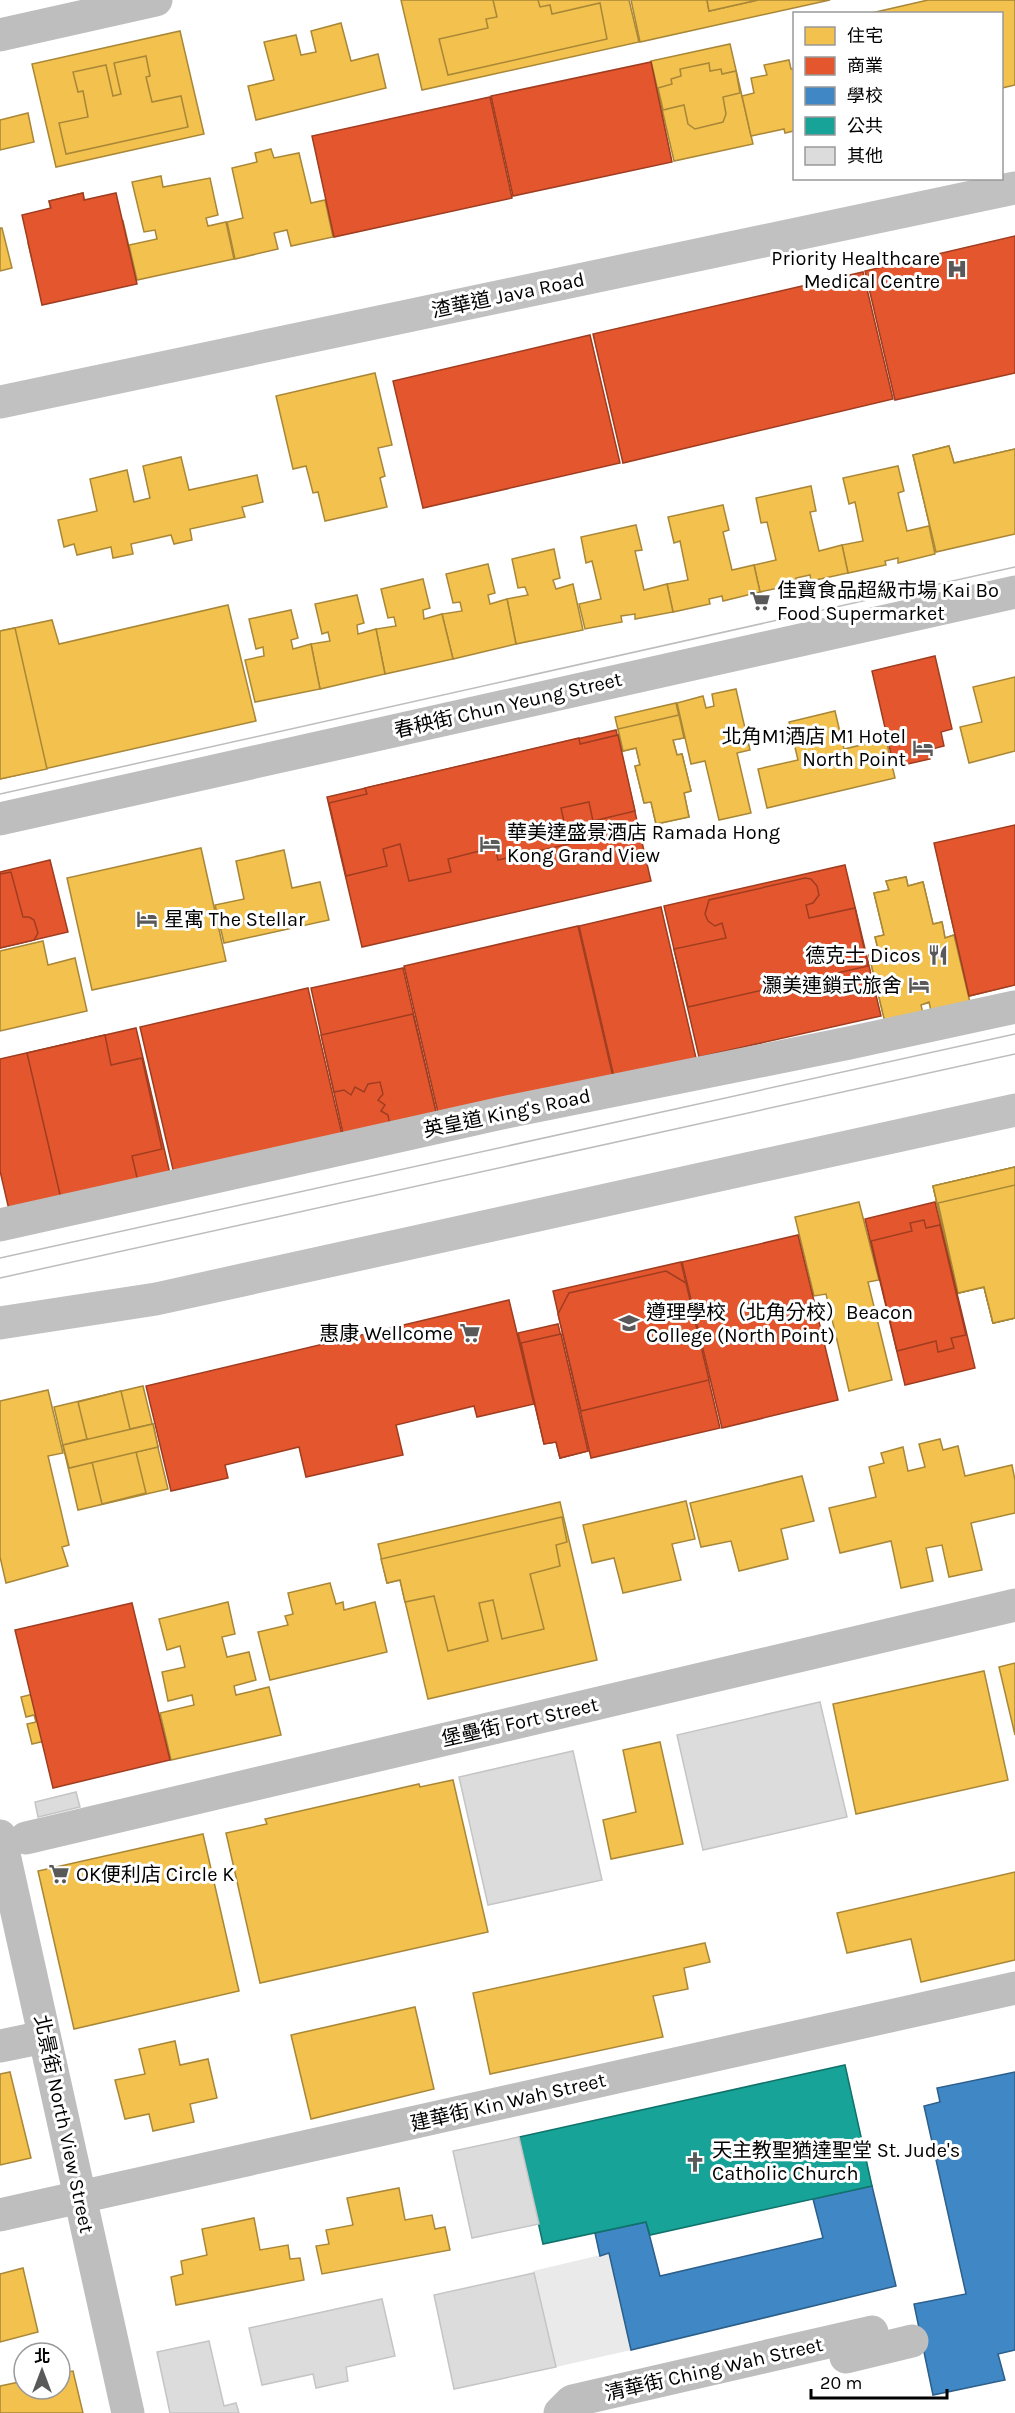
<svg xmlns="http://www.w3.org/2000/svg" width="1015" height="2413" viewBox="0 0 1015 2413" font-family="Karla,'Noto Sans TC',sans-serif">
<rect width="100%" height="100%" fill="#fff"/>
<path fill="#eaeaea" d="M609,2253L631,2350L556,2367L533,2271Z"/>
<g fill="#f2c14e" stroke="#a98737" stroke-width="1.5">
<path d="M401,0H629L639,42L422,90Z"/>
<path d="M493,0H538L540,7L550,5L552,14L600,3L607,39L448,75L439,39L488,28L486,19L497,17Z"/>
<path d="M631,0H830L640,42Z"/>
<path d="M707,0H758L709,11Z"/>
<path d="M707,0H758L709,11Z"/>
<path d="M928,0H1015V85L1002,88V14H867Z"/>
<path d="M341,23L351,61L378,54L386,88L256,120L248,86L274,80L264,42L296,35L301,55L316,52L311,31Z"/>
<path d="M180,31L204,134L56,167L32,64Z"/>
<path d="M730,44L753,144L674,161L651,61Z"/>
<path d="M146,56L150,76L146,77L152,102L181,96L188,127L66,154L59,123L88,117L83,91L78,92L73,72L106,65L113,96L121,94L114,63Z"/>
<path d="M789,60L791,69H794V131L785,133L784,129L751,136L742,96L754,93L751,78L767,75L764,65Z"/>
<path d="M709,63L710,71L721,69L722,74L736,71L740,93L723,97L726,114L723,122L695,129L688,124L684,105L663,110L658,88L672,84L671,79L681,76L680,69Z"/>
<path d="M597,87L600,99L646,88L650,102L644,104L647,120L568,138L571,153L515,166L508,136L535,129L529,102Z"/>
<path d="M28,113L34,142L0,150V120Z"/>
<path d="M428,126L430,133L458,126L465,159L445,163L452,192L437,195L439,202L421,205L417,184L411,185L416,207L399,211L397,204L383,207L376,178L357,182L350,151L377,144L376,139Z"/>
<path d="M271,149L274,158L299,153L311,203L325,200L333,237L291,246L287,230L274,233L278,249L235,259L227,222L243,218L232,168L257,162L255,153Z"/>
<path d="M161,176L163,187L210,178L218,215L206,218L208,226L226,222L234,259L137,280L129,245L157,239L155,230L144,232L132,182Z"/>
<path d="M83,193L87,212L101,209L104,225L123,221L129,247L92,255L94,264L71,269L69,260L34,268L28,243L45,239L41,223L53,220L49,201Z"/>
<path d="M0,228H2L12,268L0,271Z"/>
<path d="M983,253L991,287L1015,281V348L954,363L948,340L908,350L901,323L916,319L913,306L953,296L944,263Z"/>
<path d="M769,296L778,335L812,327L821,367L788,375L795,408L761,416L753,382L731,387L740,421L705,429L697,396L663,403L654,364L688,356L679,317L714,309L723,348L744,343L735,304Z"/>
<path d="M530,370L539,406L566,399L576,440L545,448L546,451L488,466L487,461L456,469L446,428L473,422L465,386L494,379L498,396L504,395L500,378Z"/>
<path d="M375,373L392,445L378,448L385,476L380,478L387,507L325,521L318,492L313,493L306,466L293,469L276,396Z"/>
<path d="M949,446L954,463L1015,449V518L932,536L913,455Z"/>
<path d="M949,446L954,463L1015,449V534L936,552L913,455Z"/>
<path d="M181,457L189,490L257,475L263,502L242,507L245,517L190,529L192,540L174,544L171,535L131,544L133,554L113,558L111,547L77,555L74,544L64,547L58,520L97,511L90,479L127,470L134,502L150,498L143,466Z"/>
<path d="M898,466L904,491L898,493L907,531L929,526L935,554L898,563V558L885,561L886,565L848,573L842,545L863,541L855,502L849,504L843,478Z"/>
<path d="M811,486L816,511L810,512L819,551L842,545L848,573L811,581L810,575L796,578L797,584L760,592L754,565L776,560L767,522L761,523L756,498Z"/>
<path d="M723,505L729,530L723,532L732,570L754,565L760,592L723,601L722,596L709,599L710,604L673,612L667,584L688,580L680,541L674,543L668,517Z"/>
<path d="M636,525L642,550L635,551L644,590L667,584L673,612L635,619V614L621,616L622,622L585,629L579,604L601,599L592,561L586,563L581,537Z"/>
<path d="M554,549L560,578L553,580L556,589L573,584L583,630L516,644L507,599L528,595L525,587L518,588L512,559Z"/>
<path d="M488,564L495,593L488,595L490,604L507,599L516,644L453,659L442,614L462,611L460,602L453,603L446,574Z"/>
<path d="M423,579L430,608L423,610L424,619L442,614L453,659L385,674L376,629L396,626L394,617L388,618L381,589Z"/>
<path d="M357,595L364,623L357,625L358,634L376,629L385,674L320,689L311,644L330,641L328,632L322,634L315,604Z"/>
<path d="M228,605L256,721L0,779V631L52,620L59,644Z"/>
<path d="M291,610L298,638L291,640L293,649L311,644L320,689L255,702L245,660L264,656L263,647L256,649L249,619Z"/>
<path d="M15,628L47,769L0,779V631Z"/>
<path d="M1015,677V751L969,763L960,727L982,722L973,687Z"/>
<path d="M736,689L750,750L737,753L751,813L719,820L705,761L691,764L677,703L703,696L706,708L714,706L712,694Z"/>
<path d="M676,703L684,738L673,740L677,755L682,754L691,791L684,793L689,817L656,824L651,802L644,803L635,766L640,765L636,748L623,751L615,717Z"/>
<path d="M835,711L844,749L886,739L895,778L767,808L758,769L798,760L789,722Z"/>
<path d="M679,715L684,738L673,740L677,755L682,754L691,791L684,793L689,817L656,824L651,802L644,803L635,766L640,765L636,748L623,751L618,729Z"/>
<path d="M201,848L226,961L92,990L67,878Z"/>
<path d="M284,850L292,888L320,882L329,920L224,943L215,905L244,899L236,861Z"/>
<path d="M981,860L986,880L1015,873V915L995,920L996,927L1015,923V964L1006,966L1010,986L969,996L940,869Z"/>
<path d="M906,877L908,886L923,882L933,924L942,922L945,938L954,935L968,993L883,1014L869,955L879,953L875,937L884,935L874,893L889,890L886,881Z"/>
<path d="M906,877L908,886L923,882L933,924L942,922L945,938L954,935L972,1011L933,1020L929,1002L921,1005L925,1022L887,1031L869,955L879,953L875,937L884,935L874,893L889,890L886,881Z"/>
<path d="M43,941L48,965L75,958L87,1011L0,1031V951Z"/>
<path d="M672,956L681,996L656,1002L663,1035L637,1041L630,1009L600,1016L590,975Z"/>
<path d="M571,981L581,1023L551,1029L562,1081L531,1087L524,1056L507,1060L514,1091L482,1099L470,1047L445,1053L435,1011Z"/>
<path d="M302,1039L313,1081L281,1089L283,1099L291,1097L300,1133L267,1141L262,1123L247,1127L251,1144L218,1153L209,1117L218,1115L215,1105L182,1112L172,1070Z"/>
<path d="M1015,1167V1318L993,1323L984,1287L958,1293L933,1186Z"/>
<path d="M1015,1167V1318L993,1323L984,1287L958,1293L933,1186Z"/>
<path d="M1015,1167V1318L993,1323L984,1287L958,1293L933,1186Z"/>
<path d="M1015,1185V1318L993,1323L984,1287L958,1293L938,1203Z"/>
<path d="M859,1202L879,1280L868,1282L892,1380L849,1391L826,1294L814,1296L795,1217Z"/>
<path d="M800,1268L807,1302L791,1305L796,1324L812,1320L819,1353L716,1377L708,1344L723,1341L719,1322L704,1326L696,1293Z"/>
<path d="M143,1386L168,1489L78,1510L54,1407Z"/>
<path d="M48,1390L63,1453L48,1456L69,1545L62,1547L68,1566L6,1583L0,1557V1401Z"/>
<path d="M121,1391L130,1429L153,1424L158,1447L136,1452L146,1493L102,1504L92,1462L69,1468L63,1445L87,1439L78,1402Z"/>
<path d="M153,1424L158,1447L69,1468L63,1445Z"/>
<path d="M940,1439L943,1450L958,1446L965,1476L1012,1465L1015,1480V1513L971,1523L982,1570L949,1577L942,1545L926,1548L933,1581L901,1588L891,1541L840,1553L829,1508L876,1497L869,1467L884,1463L881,1453L903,1447L908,1471L925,1467L919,1444Z"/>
<path d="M802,1476L814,1521L781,1529L788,1559L739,1571L731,1541L701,1547L690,1503Z"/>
<path d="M686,1501L695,1539L672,1544L681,1580L623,1593L614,1558L592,1563L583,1525Z"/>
<path d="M560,1502L597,1660L428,1699L400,1580L387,1583L378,1544Z"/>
<path d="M562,1517L567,1542L556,1545L560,1566L530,1574L544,1629L502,1639L493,1600L479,1603L488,1641L448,1651L434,1596L405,1602L400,1580L387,1583L381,1559Z"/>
<path d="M330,1583L336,1604L343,1602L344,1610L375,1602L387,1652L270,1680L258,1632L288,1625L285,1616L293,1614L288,1593Z"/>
<path d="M228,1602L235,1634L222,1637L227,1657L249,1652L256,1680L234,1686L236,1695L269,1687L281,1735L171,1760L160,1713L194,1705L192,1695L168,1701L162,1672L185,1667L180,1646L167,1650L159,1619Z"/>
<path d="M97,1649L98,1656L106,1655L111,1674L146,1666L150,1686L143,1688L148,1709L76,1726L77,1734L42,1742L31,1695L53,1689L48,1669L57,1667L55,1659Z"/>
<path d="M97,1649L98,1656L106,1655L111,1674L146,1666L150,1686L143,1688L150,1716L32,1744L27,1724L36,1722L34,1715L26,1717L21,1697L53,1689L48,1669L57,1667L55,1659Z"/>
<path d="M1015,1663V1735L999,1667Z"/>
<path d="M984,1671L1008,1780L856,1814L833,1704Z"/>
<path d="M660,1742L683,1844L611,1859L603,1820L636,1812L623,1750Z"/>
<path d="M453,1780L488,1932L260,1983L226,1833L267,1824L265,1819L419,1784L420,1787Z"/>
<path d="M203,1834L239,1991L74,2029L38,1871Z"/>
<path d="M1015,1872V1960L921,1982L911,1939L847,1953L837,1913Z"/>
<path d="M705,1943L710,1962L684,1968L688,1989L653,1996L663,2037L490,2074L473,1993Z"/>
<path d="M415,2007L434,2089L311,2119L291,2035Z"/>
<path d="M175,2041L180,2065L208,2059L217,2098L190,2104L194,2122L153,2131L149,2114L125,2119L115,2080L145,2074L139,2049Z"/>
<path d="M10,2072L31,2158L0,2165V2074Z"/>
<path d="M399,2188L405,2220L432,2215L435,2229L445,2227L450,2250L322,2274L316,2246L329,2244L326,2230L353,2225L347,2198Z"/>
<path d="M254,2218L260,2250L288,2245L290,2259L300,2258L304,2280L176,2305L171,2277L183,2274L181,2261L207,2255L202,2229Z"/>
<path d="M23,2268L38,2332L0,2342V2274Z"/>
<path d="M73,2371L83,2413H0V2386L24,2381V2389H60V2373Z"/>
</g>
<g fill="#e4572e" stroke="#a03d20" stroke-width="1.5">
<path d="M651,62L672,162L513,196L491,96Z"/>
<path d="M490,97L512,198L334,237L312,136Z"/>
<path d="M83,193L84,200L116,193L137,284L42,305L22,215L51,208L49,201Z"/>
<path d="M1015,236V373L895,400L865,271Z"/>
<path d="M863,272L893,399L623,463L593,334Z"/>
<path d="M590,335L620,463L423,508L393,381Z"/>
<path d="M935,656L952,729L941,732L944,746L928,750L930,759L894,767L872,671Z"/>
<path d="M616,730L651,881L362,947L327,797Z"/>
<path d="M618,735L635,811L593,821L589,802L561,808L569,844L498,860L495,847L448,859L451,872L409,881L400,844L383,849L387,866L346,876L329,803L367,794L365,788L579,738L580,744Z"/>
<path d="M1015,825V985L969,996L934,843Z"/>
<path d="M50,860L68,932L0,948V872Z"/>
<path d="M845,865L881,1016L699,1057L664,906Z"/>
<path d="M11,872L23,917H29L34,920L38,933L34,940L0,948V874Z"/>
<path d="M805,878L811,879L817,886L819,895L813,903L806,905L809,918L855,908L868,966L688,1007L674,949L726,938L722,923L715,926L708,921L705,914L709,900Z"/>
<path d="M661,907L696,1058L614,1077L579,926Z"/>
<path d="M578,926L613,1077L439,1117L404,966Z"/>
<path d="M403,968L437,1116L344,1138L311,988Z"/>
<path d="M308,988L343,1139L175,1178L140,1027Z"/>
<path d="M413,1014L437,1116L390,1126L388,1115L381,1111L385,1105L378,1100L383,1094L380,1082L368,1084L364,1092L355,1087L351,1095L344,1090L334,1092L321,1035Z"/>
<path d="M136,1028L171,1178L10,1214L0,1171V1059Z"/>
<path d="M105,1035L111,1065L142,1058L162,1149L132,1156L139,1186L62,1203L27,1053Z"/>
<path d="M935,1202L975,1368L905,1385L865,1219Z"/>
<path d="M924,1220L926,1228L940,1225L966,1335L951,1338L954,1348L938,1352L936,1341L897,1351L871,1241L912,1231L910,1223Z"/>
<path d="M798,1235L838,1400L722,1428L682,1262Z"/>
<path d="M681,1262L720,1428L591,1458L553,1291Z"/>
<path d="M666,1271L686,1283L709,1380L581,1411L558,1314L569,1293Z"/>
<path d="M509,1300L534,1404L477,1417L474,1406L396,1425L403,1455L306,1477L299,1447L225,1465L228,1478L171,1491L146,1386Z"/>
<path d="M558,1324L588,1451L560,1458L556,1442L544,1444L518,1333Z"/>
<path d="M561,1334L588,1451L560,1458L556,1442L544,1444L521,1343Z"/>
<path d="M132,1603L170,1760L53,1788L15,1630Z"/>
</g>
<g fill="#3f88c5" stroke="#2c5f8a" stroke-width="1.5">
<path d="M1015,2072V2350L998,2354L1005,2380L933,2395L914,2304L966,2294L924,2106L940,2102L937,2088Z"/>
<path d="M872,2186L896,2286L631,2350L609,2253L600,2256L595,2233L646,2222L660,2276L823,2238L813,2199Z"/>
</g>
<path fill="#17a398" stroke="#10726a" stroke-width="1.5" d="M845,2065L872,2186L650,2235L646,2222L543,2244L519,2137Z"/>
<g fill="#dcdcdc" stroke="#c5c5c5" stroke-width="1.5">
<path d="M820,1702L847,1817L703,1850L677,1735Z"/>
<path d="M573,1751L602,1880L488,1905L459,1777Z"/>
<path d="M76,1792L80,1807L38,1817L35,1802Z"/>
<path d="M519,2137L539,2224L472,2238L453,2151Z"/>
<path d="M534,2273L556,2367L454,2389L434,2295Z"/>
<path d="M382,2299L395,2356L346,2367L348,2381L316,2388L313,2374L262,2385L249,2328Z"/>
<path d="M209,2341L224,2406L236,2403L239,2413H170L157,2352Z"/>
</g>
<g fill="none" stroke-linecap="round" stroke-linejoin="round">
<g stroke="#bebebe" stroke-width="33">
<path d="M0,819L1015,592"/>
<path d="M0,2046L44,2037"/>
</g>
<g stroke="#bebebe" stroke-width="33">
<path d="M0,35L156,0"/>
<path d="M0,1225L502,1113L849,1043L1015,1007"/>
<path d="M0,1836L128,2413"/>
<path d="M26,1838L1015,1605"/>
<path d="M0,2215L1015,1988"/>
<path d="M846,2357L912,2341"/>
<path d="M560,2413L572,2401L872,2332"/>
</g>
<g stroke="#c1c1c1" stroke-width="33">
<path d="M0,402L1015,188"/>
<path d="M0,1323L156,1299L1015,1110"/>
</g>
<g stroke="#bdbdbd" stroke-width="1.5">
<path d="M0,794L1015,567"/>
<path d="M0,1258L1015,1034"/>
<path d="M0,1278L1015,1054"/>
</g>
</g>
<defs>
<g id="hospital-bare" transform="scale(1.62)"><path d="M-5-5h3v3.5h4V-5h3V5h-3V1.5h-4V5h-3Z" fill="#595959" stroke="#fff" stroke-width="2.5" paint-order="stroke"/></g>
<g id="supermarket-bare" transform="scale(1.62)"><path d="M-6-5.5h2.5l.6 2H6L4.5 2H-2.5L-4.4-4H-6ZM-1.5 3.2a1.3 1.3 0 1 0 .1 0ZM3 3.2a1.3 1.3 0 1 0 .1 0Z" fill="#595959" stroke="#fff" stroke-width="2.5" paint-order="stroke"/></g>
<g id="hotel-bare" transform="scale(1.62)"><path d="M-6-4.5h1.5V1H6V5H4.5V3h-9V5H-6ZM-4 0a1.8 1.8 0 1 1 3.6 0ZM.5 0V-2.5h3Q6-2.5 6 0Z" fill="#595959" stroke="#fff" stroke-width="2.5" paint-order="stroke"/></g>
<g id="restaurant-bare" transform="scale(1.62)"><path d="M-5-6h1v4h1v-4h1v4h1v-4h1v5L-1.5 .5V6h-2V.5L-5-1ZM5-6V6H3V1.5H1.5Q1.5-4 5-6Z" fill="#595959" stroke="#fff" stroke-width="2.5" paint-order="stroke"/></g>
<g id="school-bare" transform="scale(1.62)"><path d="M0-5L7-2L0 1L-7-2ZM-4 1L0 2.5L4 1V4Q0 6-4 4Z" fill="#595959" stroke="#fff" stroke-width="2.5" paint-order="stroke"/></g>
<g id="church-bare" transform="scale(1.62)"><path d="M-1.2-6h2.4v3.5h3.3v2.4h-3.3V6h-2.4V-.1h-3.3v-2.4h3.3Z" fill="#595959" stroke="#fff" stroke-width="2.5" paint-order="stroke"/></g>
</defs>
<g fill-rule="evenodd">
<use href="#hospital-bare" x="957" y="269"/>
<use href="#supermarket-bare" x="760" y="601"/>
<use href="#hotel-bare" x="923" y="748"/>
<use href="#hotel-bare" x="490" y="844"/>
<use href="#hotel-bare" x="147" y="919"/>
<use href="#restaurant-bare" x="938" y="955"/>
<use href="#hotel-bare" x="919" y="985"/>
<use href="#school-bare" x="629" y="1323"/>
<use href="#supermarket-bare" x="470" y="1333"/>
<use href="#supermarket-bare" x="59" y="1874"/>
<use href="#church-bare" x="695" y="2162"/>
</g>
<g text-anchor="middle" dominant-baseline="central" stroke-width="6" stroke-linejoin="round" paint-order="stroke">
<g font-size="20" fill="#000" stroke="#fff" text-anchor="start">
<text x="940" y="258" text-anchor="end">Priority Healthcare<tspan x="940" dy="23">Medical Centre</tspan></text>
<text x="777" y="590">佳寶食品超級市場 Kai Bo<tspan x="777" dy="23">Food Supermarket</tspan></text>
<text x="906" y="736" text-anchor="end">北角M1酒店 M1 Hotel<tspan x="906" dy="23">North Point</tspan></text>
<text x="507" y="832">華美達盛景酒店 Ramada Hong<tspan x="507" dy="23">Kong Grand View</tspan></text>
<text x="164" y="919">星寓 The Stellar</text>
<text x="921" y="955" text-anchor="end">德克士 Dicos</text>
<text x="902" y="985" text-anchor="end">灝美連鎖式旅舍</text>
<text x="646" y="1312">遵理學校（北角分校）Beacon<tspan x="646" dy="23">College (North Point)</tspan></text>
<text x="453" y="1333" text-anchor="end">惠康 Wellcome</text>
<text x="76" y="1874">OK便利店 Circle K</text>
<text x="712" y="2150">天主教聖猶達聖堂 St. Jude's<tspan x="712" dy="23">Catholic Church</tspan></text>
</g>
<g font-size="20" fill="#000" stroke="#fff">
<text transform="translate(508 295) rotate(-12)">渣華道 Java Road</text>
<text transform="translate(508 705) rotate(-13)">春秧街 Chun Yeung Street</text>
<text transform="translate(507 1113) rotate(-12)">英皇道 King's Road</text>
<text transform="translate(520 1722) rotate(-13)">堡壘街 Fort Street</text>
<text transform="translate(508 2102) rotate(-13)">建華街 Kin Wah Street</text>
<text transform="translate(64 2124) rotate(78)">北景街 North View Street</text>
<text transform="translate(714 2369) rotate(-13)">清華街 Ching Wah Street</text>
</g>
</g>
<rect x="793" y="12" width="210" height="168" fill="#ffffff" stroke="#999999" stroke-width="1.5"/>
<rect x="805" y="27" width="30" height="18" fill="#f2c14e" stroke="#999999" stroke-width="1.5"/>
<text x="847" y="42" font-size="18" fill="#000000">住宅</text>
<rect x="805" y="57" width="30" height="18" fill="#e4572e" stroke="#999999" stroke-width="1.5"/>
<text x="847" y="72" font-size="18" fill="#000000">商業</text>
<rect x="805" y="87" width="30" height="18" fill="#3f88c5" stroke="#999999" stroke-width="1.5"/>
<text x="847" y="102" font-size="18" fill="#000000">學校</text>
<rect x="805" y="117" width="30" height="18" fill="#17a398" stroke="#999999" stroke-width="1.5"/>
<text x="847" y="132" font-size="18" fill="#000000">公共</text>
<rect x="805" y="147" width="30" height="18" fill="#dcdcdc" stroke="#999999" stroke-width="1.5"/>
<text x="847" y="162" font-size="18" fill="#000000">其他</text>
<g transform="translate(42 2371)"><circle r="28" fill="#ffffff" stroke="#999999" stroke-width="1.5"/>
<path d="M0-4.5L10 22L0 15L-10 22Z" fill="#595959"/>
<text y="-9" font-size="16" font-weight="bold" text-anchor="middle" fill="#000000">北</text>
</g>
<path d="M811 2389v9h136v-9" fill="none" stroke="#000000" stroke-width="3"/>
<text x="820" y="2389" font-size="18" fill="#000000" stroke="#ffffff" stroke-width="4.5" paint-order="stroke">20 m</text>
</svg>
